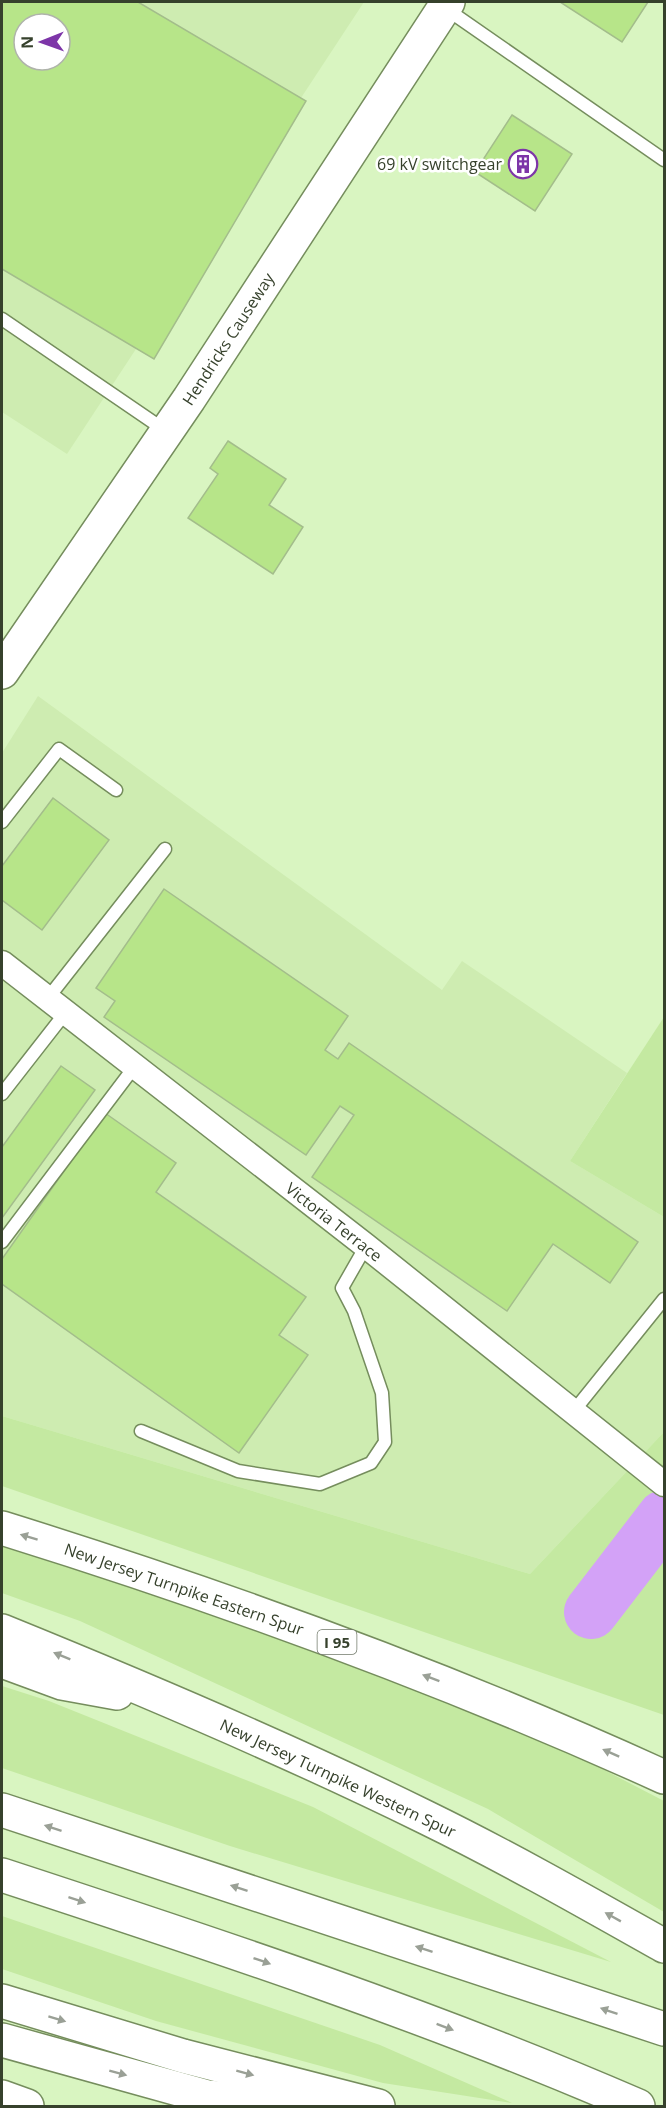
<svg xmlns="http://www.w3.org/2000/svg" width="666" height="2108" viewBox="0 0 666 2108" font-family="'Open Sans',sans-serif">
<rect width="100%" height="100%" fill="#d9f5c1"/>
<g fill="#ceecb1" fill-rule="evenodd">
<path d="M2,2H364L67,454L2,412ZM24,24H60V60H24Z"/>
<path d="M38,696L442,990L462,961L627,1073L570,1161L664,1217V1432L530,1574L2,1416V753Z"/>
</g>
<g fill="#c4e9a1">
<path d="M664,1017V1217L570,1161Z"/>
<path d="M2,1416L530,1574L664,1432V1715L2,1486Z"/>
<path d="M2,1534L92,1556L583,1759L664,1801V1912L488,1809L80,1621L2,1593Z"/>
<path d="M2,1686L49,1701L313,1807L611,1962L230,1846L2,1768Z"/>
<path d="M2,1916L380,2045L512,2103L383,2083L156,2021L2,1969Z"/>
</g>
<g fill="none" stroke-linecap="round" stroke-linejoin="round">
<path stroke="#d3a2f7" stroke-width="54" d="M591,1612L664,1517"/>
</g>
<g fill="#b7e589" stroke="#a3bd8b" stroke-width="1.5" fill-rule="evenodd">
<path d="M2,2H138L306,101L154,359L2,269ZM24,24H60V60H24Z"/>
<path d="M560,2H648L622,42Z"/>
<path d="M512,115L572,154L535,211L475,172Z"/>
<path d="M228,441L286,479L269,505L303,527L273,574L188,518L218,474L210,468Z"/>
<path d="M53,798L109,840L42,930L2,900V866Z"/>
<path d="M164,889L348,1016L325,1050L338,1059L349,1043L638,1242L610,1283L553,1244L507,1311L312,1177L354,1115L340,1106L306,1155L104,1017L115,1001L96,988Z"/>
<path d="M61,1066L95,1090L2,1218V1147Z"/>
<path d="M105,1113L176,1163L156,1192L306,1297L279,1335L308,1355L239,1453L2,1284V1259Z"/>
</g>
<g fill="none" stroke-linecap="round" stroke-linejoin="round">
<g stroke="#758d5d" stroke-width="15">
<g id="lane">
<path d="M445,8L664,160"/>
<path d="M2,319L166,431"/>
<path d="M2,822L59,749L116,790"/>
<path d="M48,998L165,849"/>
<path d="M2,1094L66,1012"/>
<path d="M2,1242L135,1066"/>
<path d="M573,1412L664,1299"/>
<path d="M141,1431L238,1471L320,1484L371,1463L385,1442L382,1393L354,1311L342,1288L366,1246"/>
</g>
</g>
<g stroke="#758d5d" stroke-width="27">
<path id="street" d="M2,963L366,1246L664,1484"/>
</g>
<g stroke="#758d5d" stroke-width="36">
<path id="secondary" d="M2,672L189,399L448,2"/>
</g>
<g stroke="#758d5d" stroke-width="36">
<g id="highway">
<path d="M2,1528C227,1598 449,1679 664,1777"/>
<path d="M2,1631C145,1689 287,1749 425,1817C507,1857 586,1902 664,1946"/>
<path d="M2,1661L62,1683L117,1693"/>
<path d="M2,1810L664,2029"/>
<path d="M2,1875C216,1945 431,2016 638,2106"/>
<path d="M2,2001L183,2056L378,2106"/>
<path d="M2,2040L207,2097L310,2106"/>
<path d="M2,2097L27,2106"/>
</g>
</g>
<use href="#lane" stroke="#fff" stroke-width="12"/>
<use href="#street" stroke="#fff" stroke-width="24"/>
<use href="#secondary" stroke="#fff" stroke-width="33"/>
<use href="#highway" stroke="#fff" stroke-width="33"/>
</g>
<defs><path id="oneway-solid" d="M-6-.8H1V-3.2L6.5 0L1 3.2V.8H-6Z" transform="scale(1.5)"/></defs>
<g fill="#9aa096">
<use href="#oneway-solid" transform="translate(29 1537) rotate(-163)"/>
<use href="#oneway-solid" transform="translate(62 1656) rotate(-158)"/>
<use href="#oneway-solid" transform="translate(431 1678) rotate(-159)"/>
<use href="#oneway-solid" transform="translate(611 1753) rotate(-156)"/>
<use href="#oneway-solid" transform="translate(53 1828) rotate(-162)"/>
<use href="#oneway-solid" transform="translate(239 1888) rotate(-162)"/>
<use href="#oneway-solid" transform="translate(77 1900) rotate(18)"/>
<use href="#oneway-solid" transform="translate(613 1917) rotate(-151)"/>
<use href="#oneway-solid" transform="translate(424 1949) rotate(-162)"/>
<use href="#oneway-solid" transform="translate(262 1961) rotate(19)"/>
<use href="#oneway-solid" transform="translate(609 2011) rotate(-161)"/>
<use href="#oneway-solid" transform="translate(57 2019) rotate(17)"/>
<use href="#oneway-solid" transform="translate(445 2027) rotate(21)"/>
<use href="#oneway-solid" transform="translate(118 2073) rotate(15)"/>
<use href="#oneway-solid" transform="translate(245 2073) rotate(15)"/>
</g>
<defs>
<g id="building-ring" transform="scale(1.5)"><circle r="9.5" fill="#fff" stroke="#7d35a8" stroke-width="1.5"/><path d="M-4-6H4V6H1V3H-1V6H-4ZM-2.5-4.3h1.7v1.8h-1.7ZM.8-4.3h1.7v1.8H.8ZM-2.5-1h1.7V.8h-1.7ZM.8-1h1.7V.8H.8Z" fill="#7d35a8"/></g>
</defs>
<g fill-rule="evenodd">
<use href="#building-ring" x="523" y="164"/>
</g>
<g text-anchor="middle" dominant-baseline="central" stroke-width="5" stroke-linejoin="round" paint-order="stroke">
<rect fill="#fff" stroke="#727a6b" stroke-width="1.5" x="317.5" y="1630" width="39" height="24" rx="4.5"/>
<g font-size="15" font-weight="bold" fill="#36412c">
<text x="337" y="1642">I 95</text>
</g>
<g font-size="16" fill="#36412c" stroke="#fff" text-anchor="end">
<text x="502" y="164">69 kV switchgear</text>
</g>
<g font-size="16" fill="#36412c" stroke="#fff">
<text transform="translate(228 339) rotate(-57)">Hendricks Causeway</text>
<text transform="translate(334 1222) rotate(38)">Victoria Terrace</text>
<text transform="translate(184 1589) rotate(19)">New Jersey Turnpike Eastern Spur</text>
<text transform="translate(338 1778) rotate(25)">New Jersey Turnpike Western Spur</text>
</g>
</g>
<rect width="666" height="2108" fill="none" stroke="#36412c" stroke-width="6"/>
<g transform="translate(42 42) rotate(269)"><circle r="28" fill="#ffffff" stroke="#afb3ab" stroke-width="1.5"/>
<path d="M0-4.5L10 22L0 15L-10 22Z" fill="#7d35a8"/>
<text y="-9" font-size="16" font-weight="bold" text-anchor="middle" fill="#36412c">N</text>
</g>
</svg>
